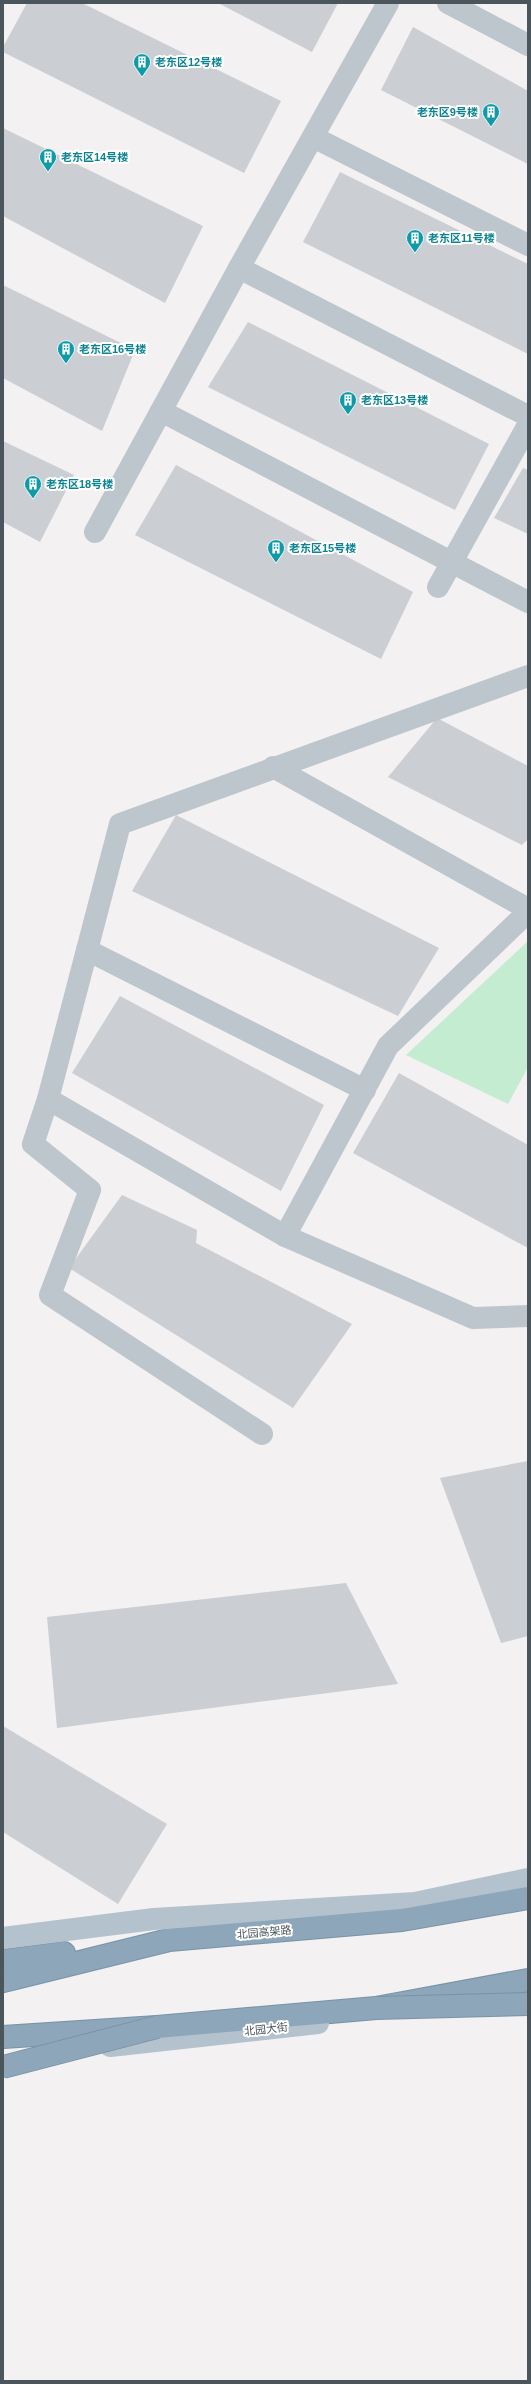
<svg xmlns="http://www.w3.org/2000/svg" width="531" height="2384" viewBox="0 0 531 2384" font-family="Arial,'Noto Sans SC',sans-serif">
<rect width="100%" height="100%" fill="#f3f1f1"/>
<path fill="#c3ecd0" d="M528,941V1067L508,1104L406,1055Z"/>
<g fill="#cbced2">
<path d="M27,3H82L281,101L244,173L3,52V47Z"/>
<path d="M218,3H338L312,52Z"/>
<path d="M413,27L528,91V164L381,90Z"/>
<path d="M3,128L203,226L165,303L3,216Z"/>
<path d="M340,172L528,264V354L303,242Z"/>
<path d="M3,285L135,350L102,431L3,378Z"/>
<path d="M248,322L489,444L455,510L208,387Z"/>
<path d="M3,441L74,475L40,542L3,522Z"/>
<path d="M176,465L413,592L381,659L135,535Z"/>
<path d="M523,468L528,470V534L494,518Z"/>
<path d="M437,718L528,766V839L522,845L388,777Z"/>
<path d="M176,815L439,948L398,1016L132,891Z"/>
<path d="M120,996L324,1105L281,1191L72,1073Z"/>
<path d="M399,1073L528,1145V1248L353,1153Z"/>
<path d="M122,1195L197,1230L196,1243L352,1324L293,1408L69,1268Z"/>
<path d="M528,1461V1636L501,1643L440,1478Z"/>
<path d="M346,1583L398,1684L57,1728L47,1617Z"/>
<path d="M3,1726L167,1824L118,1904L3,1832Z"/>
</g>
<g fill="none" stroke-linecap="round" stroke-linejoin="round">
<g stroke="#7892a6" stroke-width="24">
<g id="highway">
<path d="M3,1961L64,1953"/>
<path d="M3,1981L169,1940L402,1920L528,1898"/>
<path d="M3,2037L157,2027L376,2008L528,1980"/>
</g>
</g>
<g stroke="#bdc6cc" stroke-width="22">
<path d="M448,3L528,45"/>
<path d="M313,137L528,245"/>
<path d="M239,268L528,416"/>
<path d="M161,411L528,602"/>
<path d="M95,532L239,268L388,3"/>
<path d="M438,587L528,425"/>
<path d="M528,676L120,824L48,1099L285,1236L473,1318L528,1316"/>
<path d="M273,767L528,909"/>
<path d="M87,950L365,1090"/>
<path d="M48,1099L33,1144L90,1190L50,1295L262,1434"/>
<path d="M285,1236L388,1046L528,912"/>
</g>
<g stroke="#b3c2cc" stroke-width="22">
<path d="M3,1938L154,1919L415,1903L528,1879"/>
<path d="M110,2046L318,2023"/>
</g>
<use href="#highway" stroke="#8da6ba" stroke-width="22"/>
<g stroke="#7892a6" stroke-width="24" stroke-linecap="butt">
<g id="highway-bridge">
<path d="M376,2008L528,2004"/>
<path d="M3,2067L157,2027"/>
</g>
</g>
<use href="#highway-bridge" stroke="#8da6ba" stroke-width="22"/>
</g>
<defs>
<g id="building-pin" transform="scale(0.9)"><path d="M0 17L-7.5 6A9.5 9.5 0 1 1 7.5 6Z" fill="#0f9aa8" stroke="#fff"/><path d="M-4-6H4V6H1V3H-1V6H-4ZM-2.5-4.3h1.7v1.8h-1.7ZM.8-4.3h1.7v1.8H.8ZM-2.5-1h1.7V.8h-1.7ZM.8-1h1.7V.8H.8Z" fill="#fff"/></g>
</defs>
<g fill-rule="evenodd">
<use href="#building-pin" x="142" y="62"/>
<use href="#building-pin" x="491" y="112"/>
<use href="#building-pin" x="48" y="157"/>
<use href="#building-pin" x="415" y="238"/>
<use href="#building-pin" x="66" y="349"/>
<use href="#building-pin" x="348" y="400"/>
<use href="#building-pin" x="33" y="484"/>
<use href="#building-pin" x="276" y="548"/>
</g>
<g text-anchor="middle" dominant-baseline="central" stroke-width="4" stroke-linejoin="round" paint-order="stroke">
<g font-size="11" font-weight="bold" fill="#0d838f" stroke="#fff" text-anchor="start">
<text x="155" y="62">老东区12号楼</text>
<text x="478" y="112" text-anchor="end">老东区9号楼</text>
<text x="61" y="157">老东区14号楼</text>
<text x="428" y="238">老东区11号楼</text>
<text x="79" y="349">老东区16号楼</text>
<text x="361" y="400">老东区13号楼</text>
<text x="46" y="484">老东区18号楼</text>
<text x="289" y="548">老东区15号楼</text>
</g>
<g font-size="11" fill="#4a555c" stroke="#fff">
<text transform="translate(264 1932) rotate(-5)">北园高架路</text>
<text transform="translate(266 2029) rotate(-6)">北园大街</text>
</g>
</g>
<rect width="531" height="2384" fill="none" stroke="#4a555c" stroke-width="8"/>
</svg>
